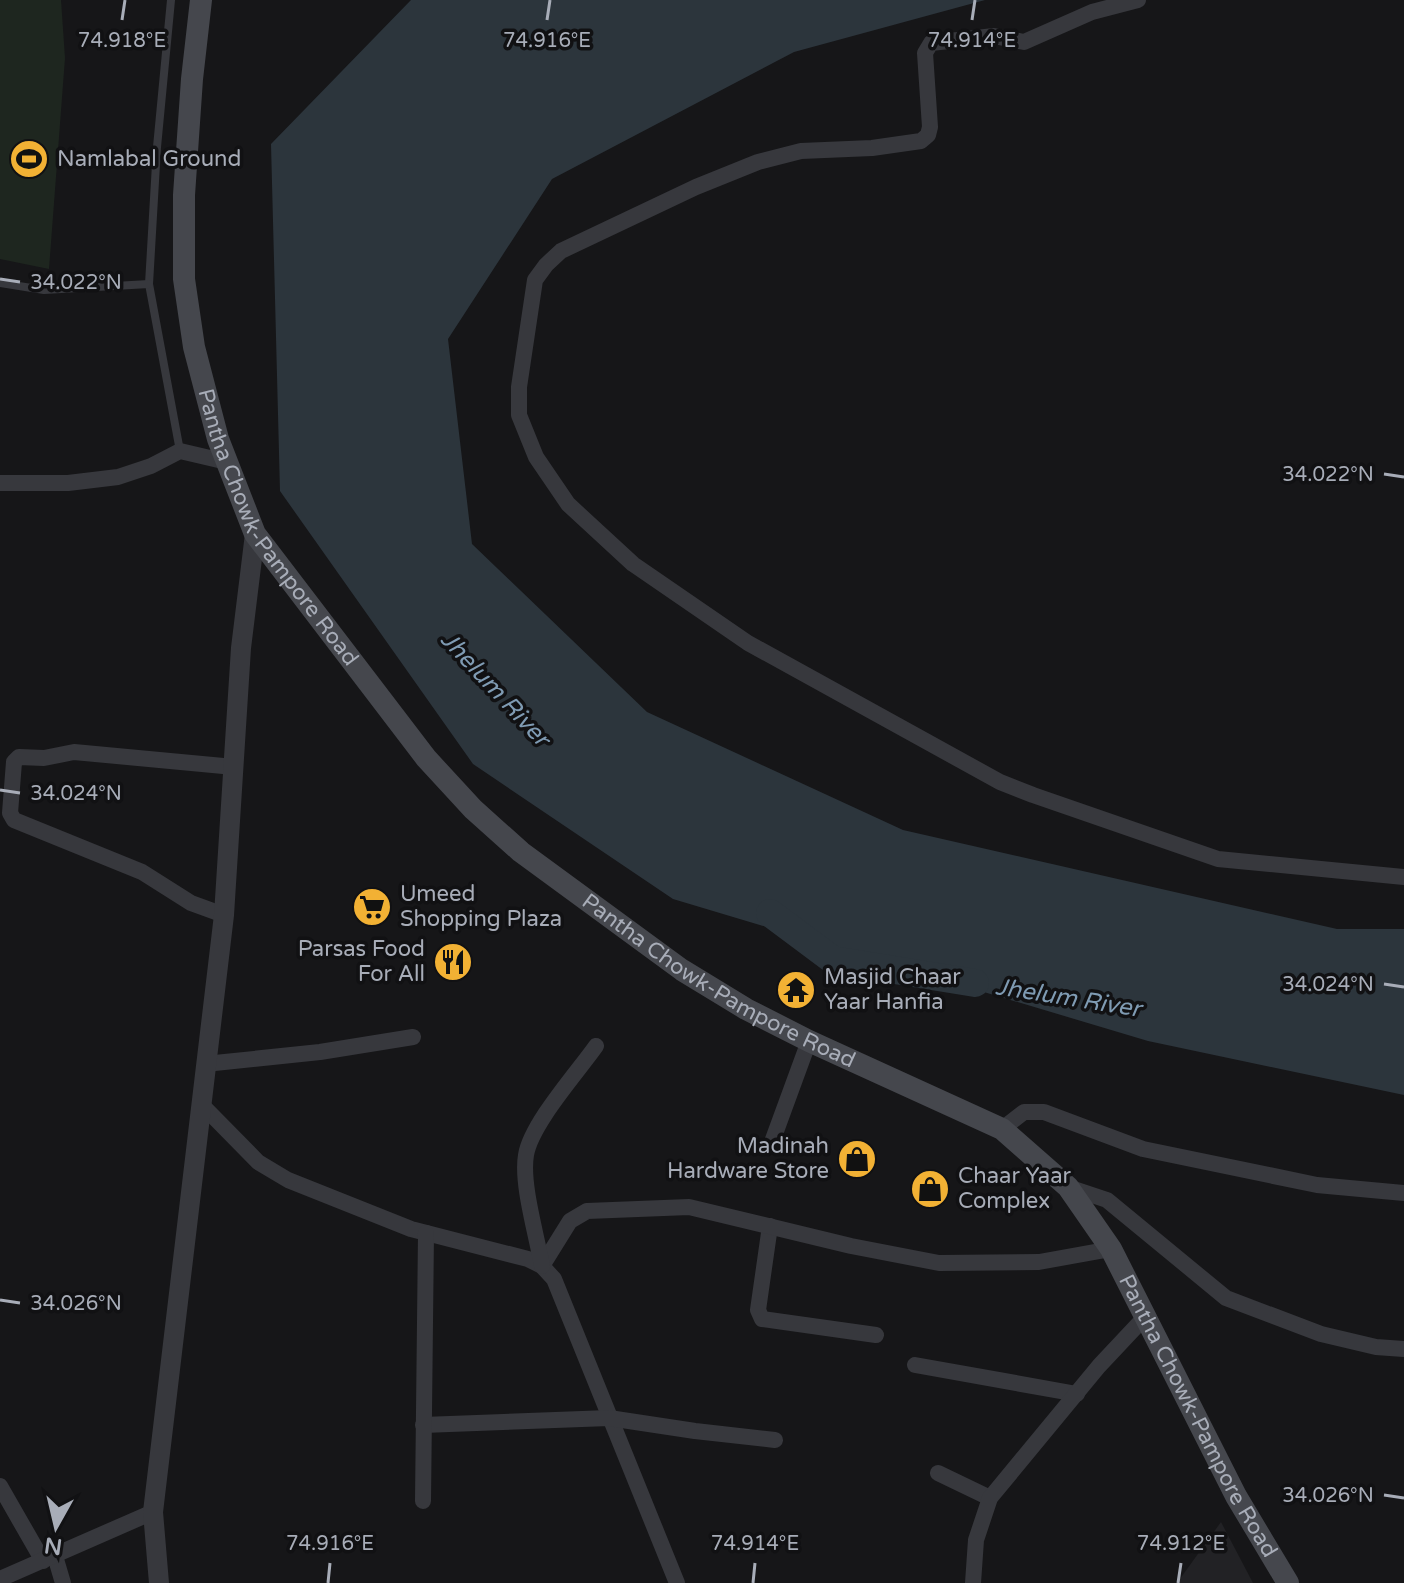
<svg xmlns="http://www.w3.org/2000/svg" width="1404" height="1583" viewBox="0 0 1404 1583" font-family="'Varela Round',sans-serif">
<rect width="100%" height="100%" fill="#161618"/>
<path fill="#222225" d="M1221,1522L1253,1583H1177Z"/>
<path fill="#1e261f" d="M0,0H61L65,58L49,269L0,259Z"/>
<path fill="#2c353c" d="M411,0H985L794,52L552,179L448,339L472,544L647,712L903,830L1337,929H1404V1095L1148,1041L673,899L473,764L280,491L271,144Z"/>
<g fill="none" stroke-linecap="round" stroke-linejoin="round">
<path stroke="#2c353c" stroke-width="28" d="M770,913L833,960L975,983"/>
<g stroke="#37383d" stroke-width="8">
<path d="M171,0L157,147L149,284L180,451"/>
<path d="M0,283L44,290L149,284"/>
</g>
<g stroke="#37383d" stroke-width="16">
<path d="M1138,0L1092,12L1024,42L994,36L931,43L925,53L930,127L928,135L921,141L872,148L801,151L758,162L696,187L561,251L546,265L535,280L519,387V415L536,457L568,504L633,564L748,643L1000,782L1033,795L1218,859L1404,877"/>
<path d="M0,483H68L118,477L151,466L180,451L227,462"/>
<path d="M224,915L191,903L142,872L14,820L10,813L14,762L19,757L44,758L74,752L234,767"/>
<path d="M205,1064L320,1052L413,1037"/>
<path d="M201,1104L258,1162L288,1180L411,1229L528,1259L542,1266L554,1279L677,1583"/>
<path d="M1002,1129L1024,1112H1044L1143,1149L1317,1185L1404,1193"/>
<path d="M772,1142L809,1041"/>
<path d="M1068,1187L1107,1200L1226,1298L1321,1334L1376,1347L1404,1349"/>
<path d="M770,1226L758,1310L762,1319L876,1335"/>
<path d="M542,1266L570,1221L587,1211L689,1207L851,1246L939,1263L1039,1262L1111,1249"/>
<path d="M542,1266C537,1236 521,1184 526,1155C531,1124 577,1073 596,1046"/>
<path d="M915,1365L1077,1394"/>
<path d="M423,1425L609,1418L695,1431L775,1440"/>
<path d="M938,1473L990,1498"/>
<path d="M0,1486L43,1561"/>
<path d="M423,1501L426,1233"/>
<path d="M55,1556L63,1583"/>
<path d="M0,1579L153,1512"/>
<path d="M973,1583L976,1540L990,1498L1099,1366L1145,1317"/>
</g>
<path stroke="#37383d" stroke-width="20" d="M159,1583L153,1512L224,915L241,648L255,534"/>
<path stroke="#45474d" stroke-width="22" id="s1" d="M201,0L192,79L184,195V279L194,347L218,439L255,534L426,758L473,809L521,852L682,970L746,1009L809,1041L1002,1129L1068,1187L1111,1249L1236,1496L1288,1583"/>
</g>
<path fill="none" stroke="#a8adb8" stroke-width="3" d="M122,20L125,0M547,20L550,0M972,20L975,0M0,279L20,282M1384,474L1404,477M0,790L20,793M1384,984L1404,987M0,1300L20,1303M1384,1495L1404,1498M328,1583L330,1563M753,1583L755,1563M1178,1583L1181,1563"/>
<defs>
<g id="stadium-disc" transform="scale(2)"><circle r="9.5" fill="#f2b134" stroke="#111113"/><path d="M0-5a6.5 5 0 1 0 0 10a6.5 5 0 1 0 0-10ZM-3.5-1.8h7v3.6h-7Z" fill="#111"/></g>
<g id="supermarket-disc" transform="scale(2)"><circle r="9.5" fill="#f2b134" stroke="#111113"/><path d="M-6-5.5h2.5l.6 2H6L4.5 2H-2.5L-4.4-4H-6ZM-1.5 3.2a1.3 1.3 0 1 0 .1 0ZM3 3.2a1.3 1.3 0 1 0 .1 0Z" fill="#111"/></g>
<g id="restaurant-disc" transform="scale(2)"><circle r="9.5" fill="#f2b134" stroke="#111113"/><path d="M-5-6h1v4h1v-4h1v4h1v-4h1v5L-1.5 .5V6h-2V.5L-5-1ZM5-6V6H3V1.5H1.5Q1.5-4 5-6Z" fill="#111"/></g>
<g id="temple-disc" transform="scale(2)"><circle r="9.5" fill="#f2b134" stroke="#111113"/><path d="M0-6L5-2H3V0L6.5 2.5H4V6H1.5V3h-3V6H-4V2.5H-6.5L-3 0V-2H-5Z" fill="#111"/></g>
<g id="shop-disc" transform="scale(2)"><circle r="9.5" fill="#f2b134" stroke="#111113"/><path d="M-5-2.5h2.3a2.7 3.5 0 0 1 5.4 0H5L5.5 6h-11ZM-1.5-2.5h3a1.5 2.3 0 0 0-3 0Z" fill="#111"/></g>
</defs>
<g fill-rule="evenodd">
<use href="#stadium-disc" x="29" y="159"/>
<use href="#supermarket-disc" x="372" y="907"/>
<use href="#restaurant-disc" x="453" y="962"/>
<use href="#temple-disc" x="796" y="990"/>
<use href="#shop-disc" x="857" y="1159"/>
<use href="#shop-disc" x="930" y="1189"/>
</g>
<g text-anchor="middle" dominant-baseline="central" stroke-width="7" stroke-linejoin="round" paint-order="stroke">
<g font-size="22" fill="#a8adb8" stroke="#111113" text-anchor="start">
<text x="57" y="159">Namlabal Ground</text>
<text x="400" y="894">Umeed<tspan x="400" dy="25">Shopping Plaza</tspan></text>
<text x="425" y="949" text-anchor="end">Parsas Food<tspan x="425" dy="25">For All</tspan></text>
<text x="824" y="977">Masjid Chaar<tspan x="824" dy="25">Yaar Hanfia</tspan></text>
<text x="829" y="1146" text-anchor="end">Madinah<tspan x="829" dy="25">Hardware Store</tspan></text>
<text x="958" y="1176">Chaar Yaar<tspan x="958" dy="25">Complex</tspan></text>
</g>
<g font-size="22" fill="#a8adb8" stroke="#111113">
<text stroke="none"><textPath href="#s1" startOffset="550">Pantha Chowk-Pampore Road</textPath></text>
<text stroke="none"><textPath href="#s1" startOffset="1198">Pantha Chowk-Pampore Road</textPath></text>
<text stroke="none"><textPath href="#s1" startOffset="1870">Pantha Chowk-Pampore Road</textPath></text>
</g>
<g font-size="24" font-style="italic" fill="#7f9bb3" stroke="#111113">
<text transform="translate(495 689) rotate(47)">Jhelum River</text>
<text transform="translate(1068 998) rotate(9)">Jhelum River</text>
</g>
</g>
<g font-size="20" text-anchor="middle" fill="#a8adb8" stroke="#111113" stroke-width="7" stroke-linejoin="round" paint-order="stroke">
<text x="122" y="47">74.918°E</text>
<text x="547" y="47">74.916°E</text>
<text x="972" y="47">74.914°E</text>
<text x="76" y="289">34.022°N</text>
<text x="1328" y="481">34.022°N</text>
<text x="76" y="800">34.024°N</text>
<text x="1328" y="991">34.024°N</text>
<text x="76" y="1310">34.026°N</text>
<text x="1328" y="1502">34.026°N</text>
<text x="330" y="1550">74.916°E</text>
<text x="755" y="1550">74.914°E</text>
<text x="1181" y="1550">74.912°E</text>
</g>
<g transform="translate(56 1527) rotate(188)" stroke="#111113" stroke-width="6" paint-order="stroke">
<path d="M0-6L14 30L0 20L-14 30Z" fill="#a8adb8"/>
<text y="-12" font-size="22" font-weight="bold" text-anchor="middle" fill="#a8adb8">N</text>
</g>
</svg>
